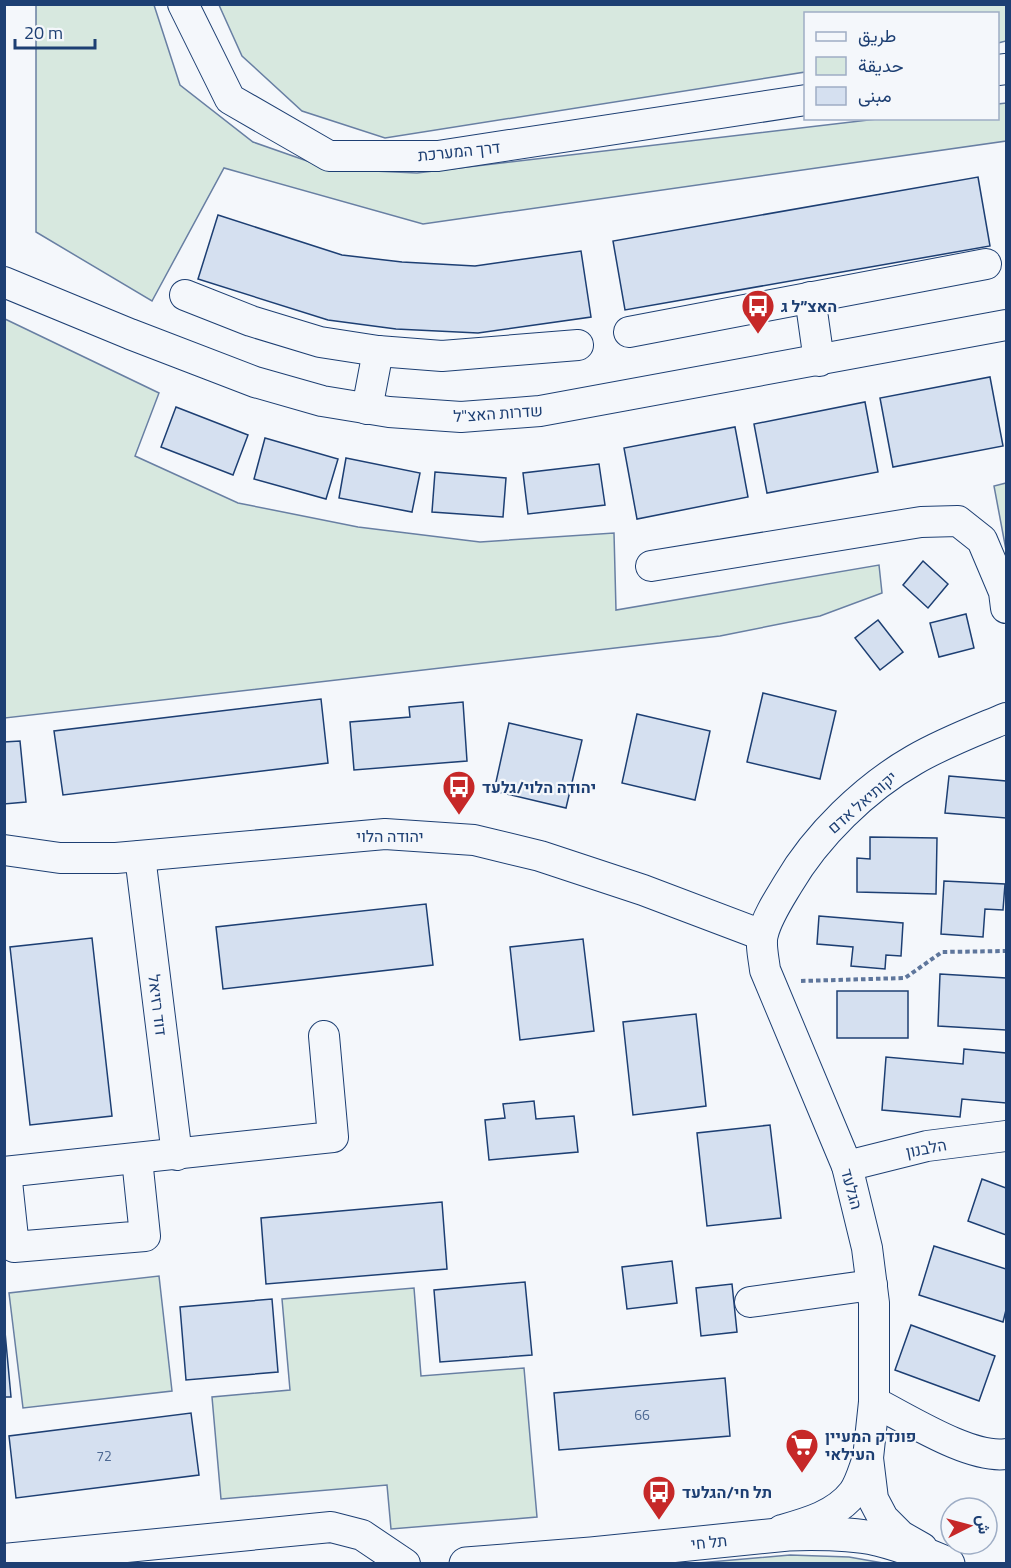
<svg xmlns="http://www.w3.org/2000/svg" width="1011" height="1568" viewBox="0 0 1011 1568" font-family="'Titillium Web',Vazirmatn,Heebo,sans-serif">
<rect width="100%" height="100%" fill="#f4f7fb"/>
<g fill="#d7e8df" stroke="#687fa3" stroke-width="1.5">
<path d="M1006,4V41L998,43V14H806L805,72L385,138L302,111L242,56L219,5Z"/>
<path d="M36,5H154L180,85L253,142L330,169L417,173L877,119L998,118V104L1006,103V141L423,224L224,168L152,301L36,232Z"/>
<path d="M5,319L159,393L135,456L238,503L358,527L480,542L614,533L616,610L879,565L882,593L820,616L720,636L5,718Z"/>
<path d="M1006,483V550L994,486Z"/>
<path d="M159,1276L172,1391L23,1408L9,1293Z"/>
<path d="M414,1288L421,1376L524,1368L537,1517L391,1529L387,1485L221,1499L212,1397L290,1390L282,1299Z"/>
<path d="M790,1555L849,1557L883,1563H698Z"/>
</g>
<g fill="#d5e0f0" stroke="#1d3f73" stroke-width="1.5">
<path d="M978,177L990,246L625,310L613,241Z"/>
<path d="M218,215L342,255L402,262L475,266L581,251L591,317L478,333L396,329L328,320L198,279Z"/>
<path d="M990,377L1003,446L893,467L880,398Z"/>
<path d="M865,402L878,472L767,493L754,424Z"/>
<path d="M176,407L248,435L233,475L161,447Z"/>
<path d="M735,427L748,497L637,519L624,448Z"/>
<path d="M265,438L338,459L326,499L254,479Z"/>
<path d="M346,458L420,473L412,512L339,498Z"/>
<path d="M599,464L605,505L528,514L523,473Z"/>
<path d="M435,472L506,478L503,517L432,512Z"/>
<path d="M923,561L948,584L928,608L903,585Z"/>
<path d="M966,614L974,648L939,657L930,623Z"/>
<path d="M878,620L903,652L880,670L855,638Z"/>
<path d="M763,693L836,711L820,779L747,762Z"/>
<path d="M321,699L328,763L63,795L54,731Z"/>
<path d="M463,702L467,761L354,770L350,722L410,717L409,707Z"/>
<path d="M637,714L710,731L695,800L622,783Z"/>
<path d="M509,723L582,740L566,808L494,791Z"/>
<path d="M20,741L26,802L4,804V742Z"/>
<path d="M949,776L1006,781V818L945,813Z"/>
<path d="M870,837L937,838L936,894L857,892V858L870,859Z"/>
<path d="M944,881L1005,884L1003,910L985,909L983,937L941,934Z"/>
<path d="M426,904L433,965L223,989L216,927Z"/>
<path d="M819,916L903,923L901,956L886,955L885,969L851,966L853,947L817,944Z"/>
<path d="M92,938L112,1116L30,1125L10,947Z"/>
<path d="M583,939L594,1031L520,1040L510,947Z"/>
<path d="M940,974L1006,978V1030L938,1026Z"/>
<rect x="837" y="991" width="71" height="47"/>
<path d="M696,1014L706,1106L633,1115L623,1022Z"/>
<path d="M964,1049L1006,1053V1103L962,1099L960,1117L882,1110L886,1057L963,1064Z"/>
<path d="M534,1101L536,1119L574,1116L578,1152L489,1160L485,1120L505,1118L503,1104Z"/>
<path d="M770,1125L781,1218L707,1226L697,1133Z"/>
<path d="M982,1179L1006,1188V1235L968,1221Z"/>
<path d="M442,1202L447,1269L266,1284L261,1218Z"/>
<path d="M934,1246L1006,1269V1310L1003,1322L919,1295Z"/>
<path d="M672,1261L677,1303L627,1309L622,1267Z"/>
<path d="M525,1282L532,1355L440,1362L434,1290Z"/>
<path d="M732,1284L737,1332L701,1336L696,1288Z"/>
<path d="M272,1299L278,1372L186,1380L180,1307Z"/>
<path d="M4,1321L11,1397H4Z"/>
<path d="M911,1325L995,1356L979,1401L895,1370Z"/>
<path d="M725,1378L730,1436L559,1450L554,1393Z"/>
<path d="M191,1413L199,1475L16,1498L9,1436Z"/>
</g>
<g fill="none" stroke-linecap="round" stroke-linejoin="round">
<g stroke="#1d3f73" stroke-width="32">
<g id="minor">
<path d="M183,4L230,99L329,156H438L806,100"/>
<path d="M998,70L1006,69"/>
<path d="M4,282L130,334L255,382L322,401L389,412L461,417L540,411L1006,325"/>
<path d="M185,295L251,321L320,342L378,351L442,356L578,345"/>
<path d="M810,297L819,361"/>
<path d="M629,332L986,264"/>
<path d="M367,409L378,351"/>
<path d="M651,566L921,522L958,521L982,540L1004,592L1006,608"/>
<path d="M4,850L60,858H116L385,834L474,840L540,856L643,890L762,935"/>
<path d="M140,856L177,1155"/>
<path d="M847,1166L927,1146L1006,1136"/>
<path d="M4,1172L333,1137L324,1036"/>
<path d="M6,1172L14,1247L145,1236L137,1159"/>
<path d="M750,1302L872,1285"/>
<path d="M874,1402C908,1419 970,1459 1006,1454"/>
<path d="M782,1530C807,1523 836,1515 853,1493C860,1484 864,1468 868,1458"/>
<path d="M922,1548L901,1536L883,1518L873,1499L868,1458L874,1402V1303L867,1248L847,1166L765,970C764,960 760,944 763,934C767,917 779,899 788,884C816,836 865,788 914,760C943,743 975,731 1006,718"/>
<path d="M4,1559L331,1527L362,1535L405,1564"/>
</g>
</g>
<g stroke="#1d3f73" stroke-width="35">
<path id="highway" d="M466,1564L591,1554L788,1534C818,1533 848,1533 877,1539C901,1545 925,1554 948,1564"/>
</g>
<path stroke="#5e769c" stroke-width="4" stroke-dasharray="4.5 3" stroke-linecap="butt" d="M801,981L905,978L942,952L1006,951"/>
<use href="#minor" stroke="#f4f7fb" stroke-width="30"/>
<use href="#highway" stroke="#f4f7fb" stroke-width="33"/>
</g>
<defs>
<g id="bus-pin" transform="scale(1.725)"><path d="M0 17L-7.5 6A9.5 9.5 0 1 1 7.5 6Z" fill="#c62828" stroke="#f4f7fb"/><path d="M-5-6H5V4H4V6H2V4H-2V6H-4V4H-5ZM-3.5-4V0h7V-4ZM-3.5 1.2v1.5H-2V1.2ZM2 1.2v1.5H3.5V1.2Z" fill="#fff"/></g>
<g id="supermarket-pin" transform="scale(1.725)"><path d="M0 17L-7.5 6A9.5 9.5 0 1 1 7.5 6Z" fill="#c62828" stroke="#f4f7fb"/><path d="M-6-5.5h2.5l.6 2H6L4.5 2H-2.5L-4.4-4H-6ZM-1.5 3.2a1.3 1.3 0 1 0 .1 0ZM3 3.2a1.3 1.3 0 1 0 .1 0Z" fill="#fff"/></g>
</defs>
<g fill-rule="evenodd">
<use href="#bus-pin" x="758" y="306"/>
<use href="#bus-pin" x="459" y="787"/>
<use href="#supermarket-pin" x="802" y="1445"/>
<use href="#bus-pin" x="659" y="1492"/>
</g>
<g text-anchor="middle" dominant-baseline="central" stroke-width="4.5" stroke-linejoin="round" paint-order="stroke">
<g font-size="14" fill="#4b6792">
<text x="642" y="1414">66</text>
<text x="104" y="1455">72</text>
</g>
<g font-size="16" fill="#1d3f73" stroke="#f4f7fb">
<text transform="translate(459 151) rotate(-6)">דרך המערכת</text>
<text transform="translate(498 413) rotate(-4)">שדרות האצ"ל</text>
<text transform="translate(862 802) rotate(-41)">יקותיאל אדם</text>
<text x="390" y="836">יהודה הלוי</text>
<text transform="translate(158 1005) rotate(83)">דוד רזיאל</text>
<text transform="translate(926 1148) rotate(-11)">הלבנון</text>
<text transform="translate(852 1189) rotate(75)">הגלעד</text>
<text transform="translate(709 1542) rotate(-6)">תל חי</text>
</g>
<g font-size="16" font-weight="bold" fill="#1d3f73" stroke="#f4f7fb" text-anchor="start">
<text x="781" y="306">האצ״ל ג</text>
<text x="482" y="787">יהודה הלוי/גלעד</text>
<text x="825" y="1436">פונדק המעיין<tspan x="825" dy="18">העילאי</tspan></text>
<text x="682" y="1492">תל חי/הגלעד</text>
</g>
</g>
<rect width="1011" height="1568" fill="none" stroke="#1d3f73" stroke-width="12"/>
<rect x="804" y="12" width="195" height="108" fill="#f4f7fb" stroke="#9eadc5" stroke-width="1.5"/>
<rect x="816" y="32" width="30" height="9" fill="#f4f7fb" stroke="#9eadc5" stroke-width="1.5"/>
<text x="858" y="42" font-size="18" fill="#1d3f73">طريق</text>
<rect x="816" y="57" width="30" height="18" fill="#d7e8df" stroke="#9eadc5" stroke-width="1.5"/>
<text x="858" y="72" font-size="18" fill="#1d3f73">حديقة</text>
<rect x="816" y="87" width="30" height="18" fill="#d5e0f0" stroke="#9eadc5" stroke-width="1.5"/>
<text x="858" y="102" font-size="18" fill="#1d3f73">مبنى</text>
<g transform="translate(969 1526) rotate(84)"><circle r="28" fill="#f4f7fb" stroke="#9eadc5" stroke-width="1.5"/>
<path d="M0-4.5L10 22L0 15L-10 22Z" fill="#c62828"/>
<text y="-9" font-size="16" font-weight="bold" text-anchor="middle" fill="#1d3f73">ش</text>
</g>
<path d="M15 39v9h80v-9" fill="none" stroke="#1d3f73" stroke-width="3"/>
<text x="24" y="39" font-size="18" fill="#1d3f73" stroke="#f4f7fb" stroke-width="4.5" paint-order="stroke">20 m</text>
</svg>
